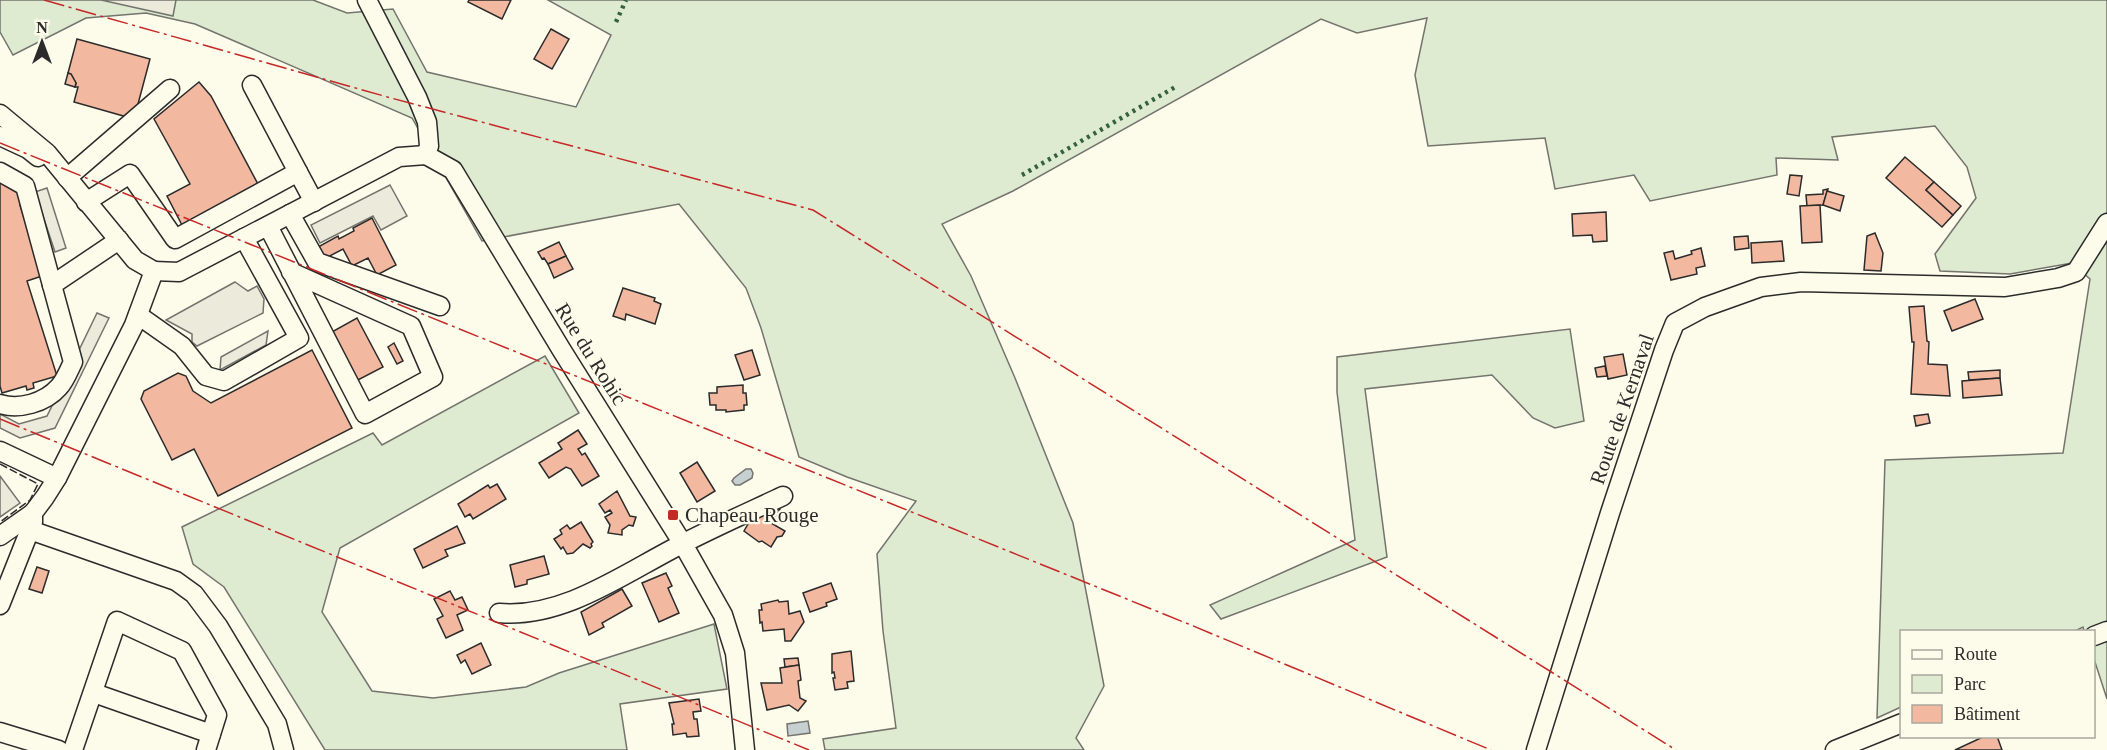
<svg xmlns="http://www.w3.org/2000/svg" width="2107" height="750" viewBox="0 0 2107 750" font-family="Georgia,serif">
<rect width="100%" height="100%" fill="#fdfbea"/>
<g fill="#deebd1" stroke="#74746e" stroke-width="1.5">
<path d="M0,0H313L347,13L393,9L427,72L576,107L611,35L548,0H2107V699L2094,659V632L2084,631L2083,627L2073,632H1902L1901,707L1877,718L1885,460L2063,453L2090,279L2072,263L2010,274L1940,271L1935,254L1976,198L1967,167L1935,126L1832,137L1838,160L1776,158L1777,175L1650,201L1634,175L1555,189L1545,138L1428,146L1415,75L1427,18L1357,33L1321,19L1013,191L942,224L971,276L1015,378L1073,523L1104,686L1076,738L1084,750H825L823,739L896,728L883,631L877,554L916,501L847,477L799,457L761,328L746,288L679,204L482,241L412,118L195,24L146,13L86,18L13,55L0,32Z"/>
<path d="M1570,329L1584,421L1555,428L1533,418L1492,375L1365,389L1387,557L1221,619L1210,605L1355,540L1337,392V357Z"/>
<path d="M545,356L579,413L340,548L322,612L372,691L433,698L526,687L559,673L714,624L727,689L620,704L627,750H325L224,587L193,564L182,527L373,433L382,445Z"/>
</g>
<g fill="#eceadb" stroke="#74746e" stroke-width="1.5">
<path d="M101,0H176L173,16Z"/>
<path d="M390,185L407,216L381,230L373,216L320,243L311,225Z"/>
<path d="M47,188L66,248L55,252L35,192Z"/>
<path d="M235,282L248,291L257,286L264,299L263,313L197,346L192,342V334L166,320Z"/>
<path d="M97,313L109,318L55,428L20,438L0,428V414L19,424L47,416Z"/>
<path d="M268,331L266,345L220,370L221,357Z"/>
<path d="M0,476L20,503L0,517Z"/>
</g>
<g fill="#c7d0d0" stroke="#74746e" stroke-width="1.5">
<path d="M746,469H751L753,473L752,478L740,485H735L732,481L734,478Z"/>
<path d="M808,721L810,733L788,736L787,724Z"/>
</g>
<g fill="#f2b8a0" stroke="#2b2b2b" stroke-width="1.5">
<path d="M469,0H511L502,19L468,2Z"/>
<path d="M551,29L569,39L552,69L534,59Z"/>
<path d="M77,39L150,59L134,119L74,102L78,87H75L76,83L71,74L68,73Z"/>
<path d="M68,73L71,74L76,83L75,87L65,84Z"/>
<path d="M199,82L211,96L259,186L183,227L167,196L190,184L154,119Z"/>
<path d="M1905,157L1934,182L1926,190L1953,215L1942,227L1886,178Z"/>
<path d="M1790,175L1802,176L1799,196L1787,194Z"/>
<path d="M0,181L18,188L23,204L20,205L42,276L27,281L57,376L33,383L34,388L27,390L26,386L2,393L0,386Z"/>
<path d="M1934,182L1961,206L1953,215L1926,190Z"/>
<path d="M1828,189L1823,205L1807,206L1806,195L1823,194V190Z"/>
<path d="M1827,191L1844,196L1840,211L1823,205Z"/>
<path d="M1820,205L1822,242L1802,243L1800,206Z"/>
<path d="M1606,212L1607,241L1593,242L1592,235L1573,236L1572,214Z"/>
<path d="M372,218L396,265L377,275L368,258L352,266L343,249L324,259L318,247L338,236L339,239L354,231L353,228Z"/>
<path d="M1875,233L1883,253L1881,271L1864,270L1867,236Z"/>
<path d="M1748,236L1749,248L1735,250L1734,237Z"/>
<path d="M1782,241L1784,261L1752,263L1751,243Z"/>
<path d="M559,242L566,256L548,264L544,258L542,259L538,252Z"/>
<path d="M1701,248L1705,266L1696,268L1697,274L1671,280L1664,253L1673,251L1675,259L1692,254L1691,251Z"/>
<path d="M566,256L573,269L554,278L548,264Z"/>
<path d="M623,288L655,298L654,301L661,304L655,324L626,314L625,320L613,316Z"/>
<path d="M1975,299L1983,319L1952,331L1944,311Z"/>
<path d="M1924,306L1927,341L1929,342L1928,364L1947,365L1950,396L1911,394L1914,342H1912L1909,307Z"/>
<path d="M357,318L383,367L356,381L330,333Z"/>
<path d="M394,343L403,361L397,364L388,347Z"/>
<path d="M312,350L352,428L218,496L194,449L172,460L141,399L144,391L178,373L186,376L193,391L211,403Z"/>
<path d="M752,350L760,375L744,380L735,355Z"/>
<path d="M1623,354L1627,375L1608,379L1604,357Z"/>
<path d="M1605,366L1607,376L1597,377L1595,368Z"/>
<path d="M2000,370V378L1969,380L1968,372Z"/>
<path d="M2000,378L2002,395L1963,398L1962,381Z"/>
<path d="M743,385V393H746L747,405H744V410L726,412V410H716V405H710L709,393H717V387Z"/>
<path d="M1928,414L1930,423L1916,426L1914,416Z"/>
<path d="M578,430L587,444L578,449L582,455L585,453L599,476L582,486L571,469L566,467L549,478L539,463L562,449L558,443Z"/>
<path d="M697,462L715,491L697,502L680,473Z"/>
<path d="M497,484L506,499L473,519L470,514L465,517L458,504L488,485L490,488Z"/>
<path d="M617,491L630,516L636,517L633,526L629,525L622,530V535L608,533L610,525L605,517L612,513L610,510L605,513L599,504Z"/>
<path d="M770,503L780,509L771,523L785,531L782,536L777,537L771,547L762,541L759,542L744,531L752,517Z"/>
<path d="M581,522L593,542L591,544L592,546L590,548L583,544L573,553L567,554L563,547L561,549L554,539L562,534L560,530L567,525L570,529Z"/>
<path d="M457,526L465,543L445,550L448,556L423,568L414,549Z"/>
<path d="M544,556L549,574L527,580V584L515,587L510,565Z"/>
<path d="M37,567L49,571L42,593L29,589Z"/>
<path d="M666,573L672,586L668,588L679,613L659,622L642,583Z"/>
<path d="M831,583L837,599L826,603L827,606L810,612L803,593Z"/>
<path d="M622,589L632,606L602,623L604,627L589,635L581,612Z"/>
<path d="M450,591L455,600L462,597L468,610L457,615L463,630L446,638L437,619L443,616L434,599Z"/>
<path d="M778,600L779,602L788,601L789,614L800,611L804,622L791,641H785L784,629L763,631L762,622L760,623L759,610H762L761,604Z"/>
<path d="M481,643L491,665L472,674L465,660L461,663L457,655Z"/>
<path d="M851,651L854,681L847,682L848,688L835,690L833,678H835L834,672L832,673V654Z"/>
<path d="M798,658L799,665L785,667L784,659Z"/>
<path d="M799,665L801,680L798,681L800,698L806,701L798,711L789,705L767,710L761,683H782L780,668Z"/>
<path d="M699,699L701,711L693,712L694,719H697L699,736L687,737L686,733L673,735L672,724H674L669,703Z"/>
<path d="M1985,736H1997L2002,750H1955Z"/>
</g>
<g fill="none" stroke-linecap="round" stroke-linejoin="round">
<g stroke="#2b2b2b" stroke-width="21">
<g id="minor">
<path d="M367,0L417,97L427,122L429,146L426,155L453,170L561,349L683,544L723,615L735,653L745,750"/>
<path d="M252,85L298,172"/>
<path d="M0,114L47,153L135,260L154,271L134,325L57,478L45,497L33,513V522L0,605"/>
<path d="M0,136L28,149L38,157"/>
<path d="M0,172L25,186L73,362C69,370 65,381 59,387C45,403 19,410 0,404"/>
<path d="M67,178L170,89"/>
<path d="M86,202L130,174L175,239L298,172L314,202"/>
<path d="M290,214L317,262L440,306"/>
<path d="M268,226L365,414L433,377L411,326L291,272"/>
<path d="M154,271L179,272L399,157L426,155"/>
<path d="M52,285L119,240"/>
<path d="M138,315L182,346L206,376L224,381L299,338L244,238"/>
<path d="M0,451L57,478"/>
<path d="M30,530L176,581L194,594L218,626L277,724L284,750"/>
<path d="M0,536L33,513"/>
<path d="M499,613C564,619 626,572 682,544C715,527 749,512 783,496"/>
<path d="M2094,636L2107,631"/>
<path d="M94,693L211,734"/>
<path d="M0,732L59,750"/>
<path d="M73,750L117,621L182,651L217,715L206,750"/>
<path d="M1536,750L1610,513L1664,350L1675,323L1705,307L1761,287L1801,282L2005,287L2058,278L2076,272L2107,223"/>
<path d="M1835,750L1902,723"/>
</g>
</g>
<use href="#minor" stroke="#fdfbea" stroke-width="18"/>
<g stroke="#34623c" stroke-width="4.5" stroke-dasharray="3 4.5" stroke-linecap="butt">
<path d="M616,22L626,0"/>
<path d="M1022,175L1177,86"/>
</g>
<path stroke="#2b2b2b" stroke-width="1.5" stroke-dasharray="8 3" stroke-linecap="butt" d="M0,464L38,484L30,500L0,522"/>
<g stroke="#c62828" stroke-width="1.5" stroke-dasharray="21 4.5 3 4.5" stroke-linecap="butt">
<path d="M44,0L391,98L813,210L1676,750"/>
<path d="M0,143L1186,623L1491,750"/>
<path d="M0,419L809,750"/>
</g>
</g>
<rect fill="#c62828" stroke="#fdfbea" stroke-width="2" x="667" y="509" width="12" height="12" rx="3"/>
<g text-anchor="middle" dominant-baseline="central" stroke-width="4.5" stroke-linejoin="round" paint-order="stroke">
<g font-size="21" fill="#2b2b2b" stroke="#fdfbea">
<text transform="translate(591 354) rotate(58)">Rue du Rohic</text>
<text transform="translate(1622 409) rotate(-71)">Route de Kernaval</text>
</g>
<g font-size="21" fill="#2b2b2b" stroke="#fdfbea" text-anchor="start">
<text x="685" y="515">Chapeau Rouge</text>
</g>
</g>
<rect x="1900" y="630" width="195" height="108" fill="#fdfbea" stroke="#a9a89e" stroke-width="1.5"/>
<rect x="1912" y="650" width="30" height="9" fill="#fdfbea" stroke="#a9a89e" stroke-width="1.5"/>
<text x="1954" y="660" font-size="18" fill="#2b2b2b">Route</text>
<rect x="1912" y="675" width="30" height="18" fill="#deebd1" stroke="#a9a89e" stroke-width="1.5"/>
<text x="1954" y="690" font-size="18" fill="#2b2b2b">Parc</text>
<rect x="1912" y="705" width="30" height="18" fill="#f2b8a0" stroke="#a9a89e" stroke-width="1.5"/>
<text x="1954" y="720" font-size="18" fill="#2b2b2b">Bâtiment</text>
<g transform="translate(42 42)" stroke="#fdfbea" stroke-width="4.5" paint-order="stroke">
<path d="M0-4.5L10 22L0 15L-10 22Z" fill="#2b2b2b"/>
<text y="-9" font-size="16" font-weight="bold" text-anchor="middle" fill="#2b2b2b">N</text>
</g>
</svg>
